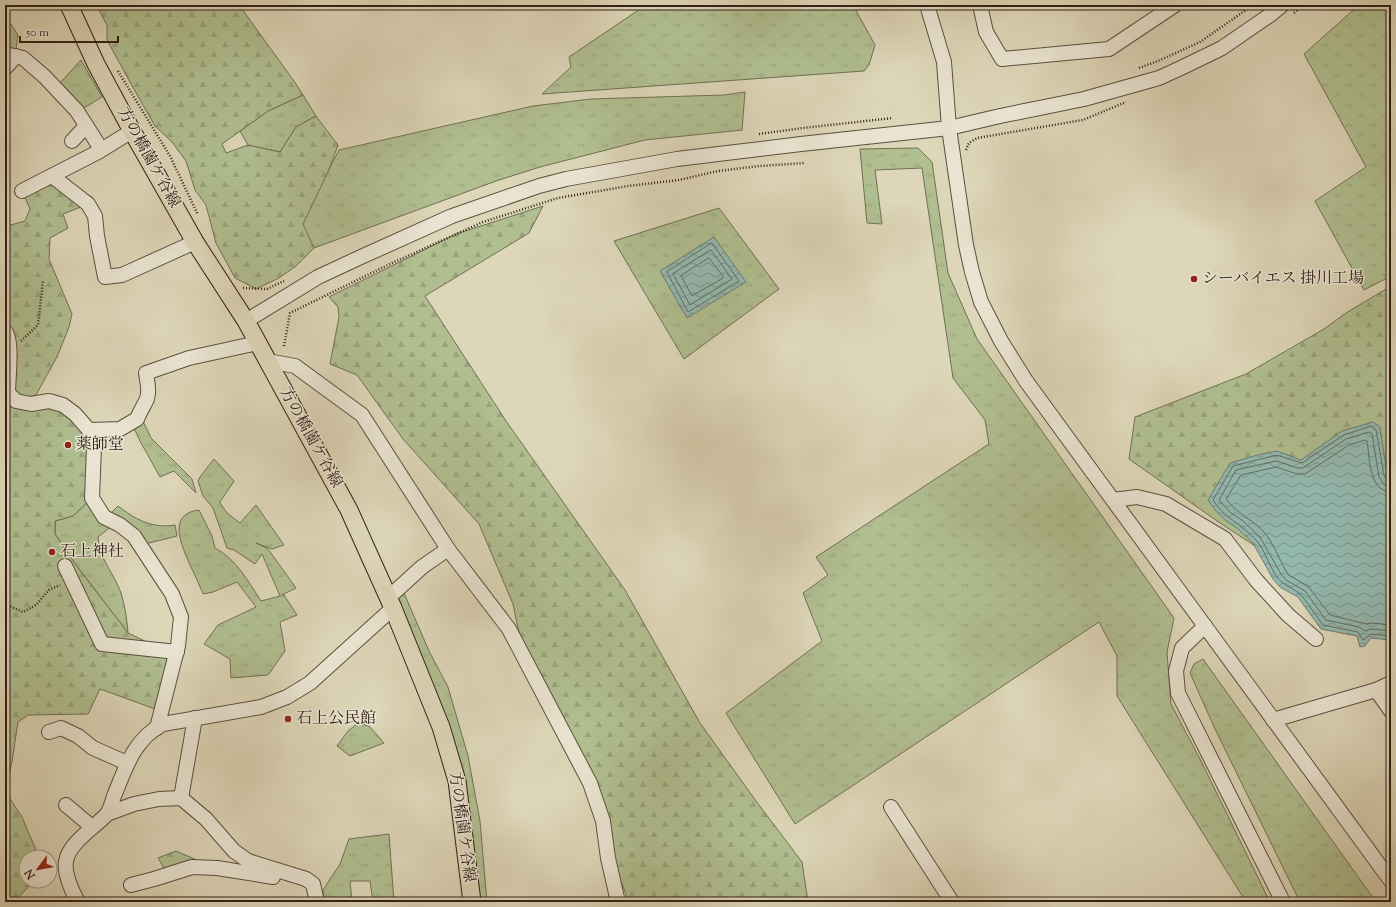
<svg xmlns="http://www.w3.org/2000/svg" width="1396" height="907" viewBox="0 0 1396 907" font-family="'Sorts Mill Goudy','Noto Serif JP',serif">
<defs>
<pattern id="grass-tufts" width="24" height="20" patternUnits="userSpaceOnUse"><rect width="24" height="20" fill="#b0be90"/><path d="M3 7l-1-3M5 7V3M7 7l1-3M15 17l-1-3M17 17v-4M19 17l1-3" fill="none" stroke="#98a37b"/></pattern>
<pattern id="forest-firs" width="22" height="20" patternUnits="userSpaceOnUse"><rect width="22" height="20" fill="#b0be90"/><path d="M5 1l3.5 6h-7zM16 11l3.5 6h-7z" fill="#98a37b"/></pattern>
<pattern id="water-waves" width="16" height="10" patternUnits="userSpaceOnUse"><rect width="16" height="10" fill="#93b9af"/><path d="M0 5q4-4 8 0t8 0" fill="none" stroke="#79968d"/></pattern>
</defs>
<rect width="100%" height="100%" fill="#ddd6b8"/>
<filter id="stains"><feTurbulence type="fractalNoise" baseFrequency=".005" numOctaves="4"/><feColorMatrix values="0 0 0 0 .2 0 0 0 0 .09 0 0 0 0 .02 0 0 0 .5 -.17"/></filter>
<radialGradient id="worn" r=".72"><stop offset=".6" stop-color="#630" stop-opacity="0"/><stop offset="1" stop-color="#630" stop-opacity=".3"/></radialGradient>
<g fill="url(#grass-tufts)" stroke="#726f53">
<path d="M646,5H853L875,45L869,65L864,71L542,94L571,67L569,57Z"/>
<path d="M1359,5H1391V276L1364,290L1315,201L1366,167L1304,54Z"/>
<path d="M5,15L18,35L16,49L5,50Z"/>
<path d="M81,60L102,97L84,108L59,84Z"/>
<path d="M745,92L742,130L645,140L540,167L496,181L314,248L301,223L339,150L533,106L591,99L724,95Z"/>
<path d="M303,95L316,116L296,127L280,152L248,145L240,131L268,111Z"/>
<path d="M918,148L932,162L948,273L977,339L1174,618L1167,652L1171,704L1201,761L1270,902H1246L1117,696V656L1099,622L795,824L726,713L822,641L803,593L828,575L816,557L989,444L985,420L953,378L922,168L875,170L882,224L867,223L860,149Z"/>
<path d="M719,208L779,289L684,359L614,241Z"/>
<path d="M142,419L151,438L192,479L196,493L174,471L160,477L140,441L133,426Z"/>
<path d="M214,459L234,481L220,502V503L227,513L240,523L256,505L284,545L272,549L256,543L268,549L296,588L282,595H284L297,615L280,622L285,651L268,675L231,678L230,659L204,644L218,625L256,607L237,582L213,592L203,594C199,584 195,575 190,565C182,546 166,514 199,510L212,536L215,548C236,559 248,581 261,601L280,596L262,554L255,564L234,550L227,548L213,508L203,496L198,481L200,477Z"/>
<path d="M92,498L112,526L98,537C99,559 114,573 121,593C125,606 127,620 128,633L76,565L55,534V521L73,516Z"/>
<path d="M118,506C135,519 152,529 175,525L177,536L145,544L110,514Z"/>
<path d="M401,586L429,651L448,687L468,756L480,821L487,902H478L467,810L392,594Z"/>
<path d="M1203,659L1376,902H1300L1215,729L1190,673L1194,664Z"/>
<path d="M358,723L369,726L384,743L350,756L337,746L348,731Z"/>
<path d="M389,834L394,902H373L370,881H350L352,902H337L336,899L324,901L323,890L340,864L349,839Z"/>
</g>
<g fill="url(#forest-firs)" stroke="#726f53">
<path d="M96,5H239L294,81L303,95L268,111L222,144L226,153L248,145L280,152L296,127L316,116L338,145L328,172L303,224L314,248L296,266L279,278L256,289L235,278L216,243L206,205L195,190L186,161L172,142L155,126L131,84L107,40V25Z"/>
<path d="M52,179L92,197L91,203L63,214L68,228L50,238L49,259L72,314L69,327L57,357L32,402L59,404L88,429L92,498L73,516L55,521V534L76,565L128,633L170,653L155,709L100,689L88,714L28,715L18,722L12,762L5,791V224L7,226L25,221L30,209L22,191Z"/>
<path d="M543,206L529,233L425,296L506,421L625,590L700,723L756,801L802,862L808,902H629L613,861L600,811L521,643L513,604L479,524L403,439L357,375L330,364L339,317L338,307L329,297L456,234Z"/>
<path d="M1391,286V540L1287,567L1217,521L1129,459L1135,417L1246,374L1324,329L1346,313Z"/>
<path d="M5,791L22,817L39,857H26V881H34L14,902H5Z"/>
<path d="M176,851L199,861L192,867L164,868L158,858Z"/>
</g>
<g fill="url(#water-waves)" stroke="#6d7c72">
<path d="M714,237L746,282L687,318L660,271Z"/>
<path d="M1373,422L1380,427L1387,474L1391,479V640L1371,638L1365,646L1360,647L1357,636L1321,629L1298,597L1280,587L1273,579L1253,543L1237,528L1225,520L1215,510L1208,500L1230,463L1261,454L1277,451L1301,460L1342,431Z"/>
</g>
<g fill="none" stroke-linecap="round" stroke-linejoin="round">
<g stroke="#636c62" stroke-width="1">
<path d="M712,243L739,281L688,312L667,272Z"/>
<path d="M711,250L732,279L690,305L673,274Z"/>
<path d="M709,258L723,276V278L692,296L681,276Z"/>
<path d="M1391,481L1387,480L1384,475L1376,430L1371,426L1344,435L1302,463L1277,455L1233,466L1213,500C1223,517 1243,525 1256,540C1265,550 1269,566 1277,577C1283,586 1294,588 1301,595C1308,603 1316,616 1323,625L1358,632L1363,640L1371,634L1391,636"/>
<path d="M1391,486L1384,484L1379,477L1372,434L1369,432L1346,439L1303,468H1298L1276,461L1236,470L1219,500L1231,513L1243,521L1260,537L1281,574L1286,580L1305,591L1326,620L1359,627L1365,631L1371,629L1391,631"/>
<path d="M1391,492C1368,491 1370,458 1367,441L1365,440L1349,445L1305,474H1297L1276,467L1241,475L1226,499C1235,512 1253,520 1264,532C1273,542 1279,559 1286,571L1290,576L1308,586L1330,615L1366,624L1372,623L1391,625"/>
</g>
<g stroke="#5e4e3e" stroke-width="16">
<g id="minor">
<path d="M927,5L944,62L949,128L966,245L972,272L981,302L1001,341L1026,381L1391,881"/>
<path d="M980,5L986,32L1002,59L1109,49L1175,5"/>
<path d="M5,54L23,58L45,77L77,111L101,149"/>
<path d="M5,68L16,56"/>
<path d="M72,141L86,126"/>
<path d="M52,176L88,204L95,216L97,236L105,277L122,275L195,242"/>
<path d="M22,191L98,152L132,131"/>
<path d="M246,321L318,277L363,256L452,216L539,186L566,179L677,159L801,144L949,128L1000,116L1084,99L1159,78L1183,67L1222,48L1270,15L1282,5"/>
<path d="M5,331C13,340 8,379 8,393L16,401L31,404L49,401L63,405L75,414L89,430L94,447L92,498L104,517L120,525L134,536L172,594L181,617L178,646L157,728"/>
<path d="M268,361L295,366L362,415L448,549L509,629L590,783L603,821L608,858L618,902"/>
<path d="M89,430L120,429L137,419C140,412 144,405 147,399C150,390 147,381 146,373L189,358L258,343"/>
<path d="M1113,500L1137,497L1166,504L1225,539L1256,580L1288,615L1316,639"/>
<path d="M65,566L102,644L177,652"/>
<path d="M388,598L422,567L448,549"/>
<path d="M1205,626L1182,648L1176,671L1178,693L1283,902"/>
<path d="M1376,690L1391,711"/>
<path d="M195,718L181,798L206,819L234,851L248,861L306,879L313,884L317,902"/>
<path d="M1273,720L1376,690L1391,683"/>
<path d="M49,732L61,728L78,736L93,748L127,763"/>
<path d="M66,805L92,827"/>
<path d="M891,807L952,902"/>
<path d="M107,814L134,804L159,799L181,798"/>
<path d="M131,885L154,879L192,867L217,868L273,877"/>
<path d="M78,902C72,891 64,874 66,861C69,843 94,828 106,815C110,811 112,802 114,796C126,767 134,739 163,724L261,707L287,697L310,683L393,608"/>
</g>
</g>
<g stroke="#332016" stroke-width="19">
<path id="major" d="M69,5L96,64L132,131L195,242L246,321L349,510L393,608L441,727L457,781L472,902"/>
</g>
<g stroke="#332016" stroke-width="2.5" stroke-dasharray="1 2" stroke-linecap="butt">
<path d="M1294,13L1304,5"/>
<path d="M1139,68L1158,61L1200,42L1253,5"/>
<path d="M118,71L170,156L198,215"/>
<path d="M759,134L803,128L893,118"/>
<path d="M966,150L969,143L977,138L1083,120L1126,102"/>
<path d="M243,288L267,289L284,281"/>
<path d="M21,341L38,325L43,281"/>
<path d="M284,346L290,313L390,264L483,222L558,198L628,186L679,180L718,171L759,166L805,163"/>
<path d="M5,604L23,612L36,605L49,590L60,585"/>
</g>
<use href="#minor" stroke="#e9e4d1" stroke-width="14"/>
<use href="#major" stroke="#ddd6b8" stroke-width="17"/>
</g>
<g fill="#8f2418" stroke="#e9e4d1" stroke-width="1.5">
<circle cx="1194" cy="279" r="4"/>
<circle cx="68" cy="445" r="4"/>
<circle cx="52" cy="552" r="4"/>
<circle cx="288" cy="719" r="4"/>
</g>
<g text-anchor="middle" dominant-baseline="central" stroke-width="3" stroke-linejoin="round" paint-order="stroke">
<g font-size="16" fill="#332016" stroke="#e9e4d1">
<text transform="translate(148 158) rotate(61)">方の橋薗ケ谷線</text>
<text transform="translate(310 438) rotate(61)">方の橋薗ケ谷線</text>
<text transform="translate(461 827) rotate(82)">方の橋薗ケ谷線</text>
</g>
<g font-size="16" fill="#332016" stroke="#e9e4d1" text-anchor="start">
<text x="1202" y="279">シーバイエス 掛川工場</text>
<text x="76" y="445">薬師堂</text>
<text x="60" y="552">石上神社</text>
<text x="296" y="719">石上公民館</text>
</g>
</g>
<rect width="1396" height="907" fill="none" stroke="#ddd6b8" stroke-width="20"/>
<rect x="6" y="6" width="1384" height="895" fill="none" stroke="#332016" stroke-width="2"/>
<rect x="10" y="10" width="1376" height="887" fill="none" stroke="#332016"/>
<g transform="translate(38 869) rotate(238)"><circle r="19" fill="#e9e4d1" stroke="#a09686"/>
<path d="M0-3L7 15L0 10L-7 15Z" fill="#8f2418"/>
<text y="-6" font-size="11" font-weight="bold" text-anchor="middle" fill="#332016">N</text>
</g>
<path d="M20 36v6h98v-6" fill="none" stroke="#332016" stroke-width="2"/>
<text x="26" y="36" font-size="12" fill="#332016" stroke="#e9e4d1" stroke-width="3" paint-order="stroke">50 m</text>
<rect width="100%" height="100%" filter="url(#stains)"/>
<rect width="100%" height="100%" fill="url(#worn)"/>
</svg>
